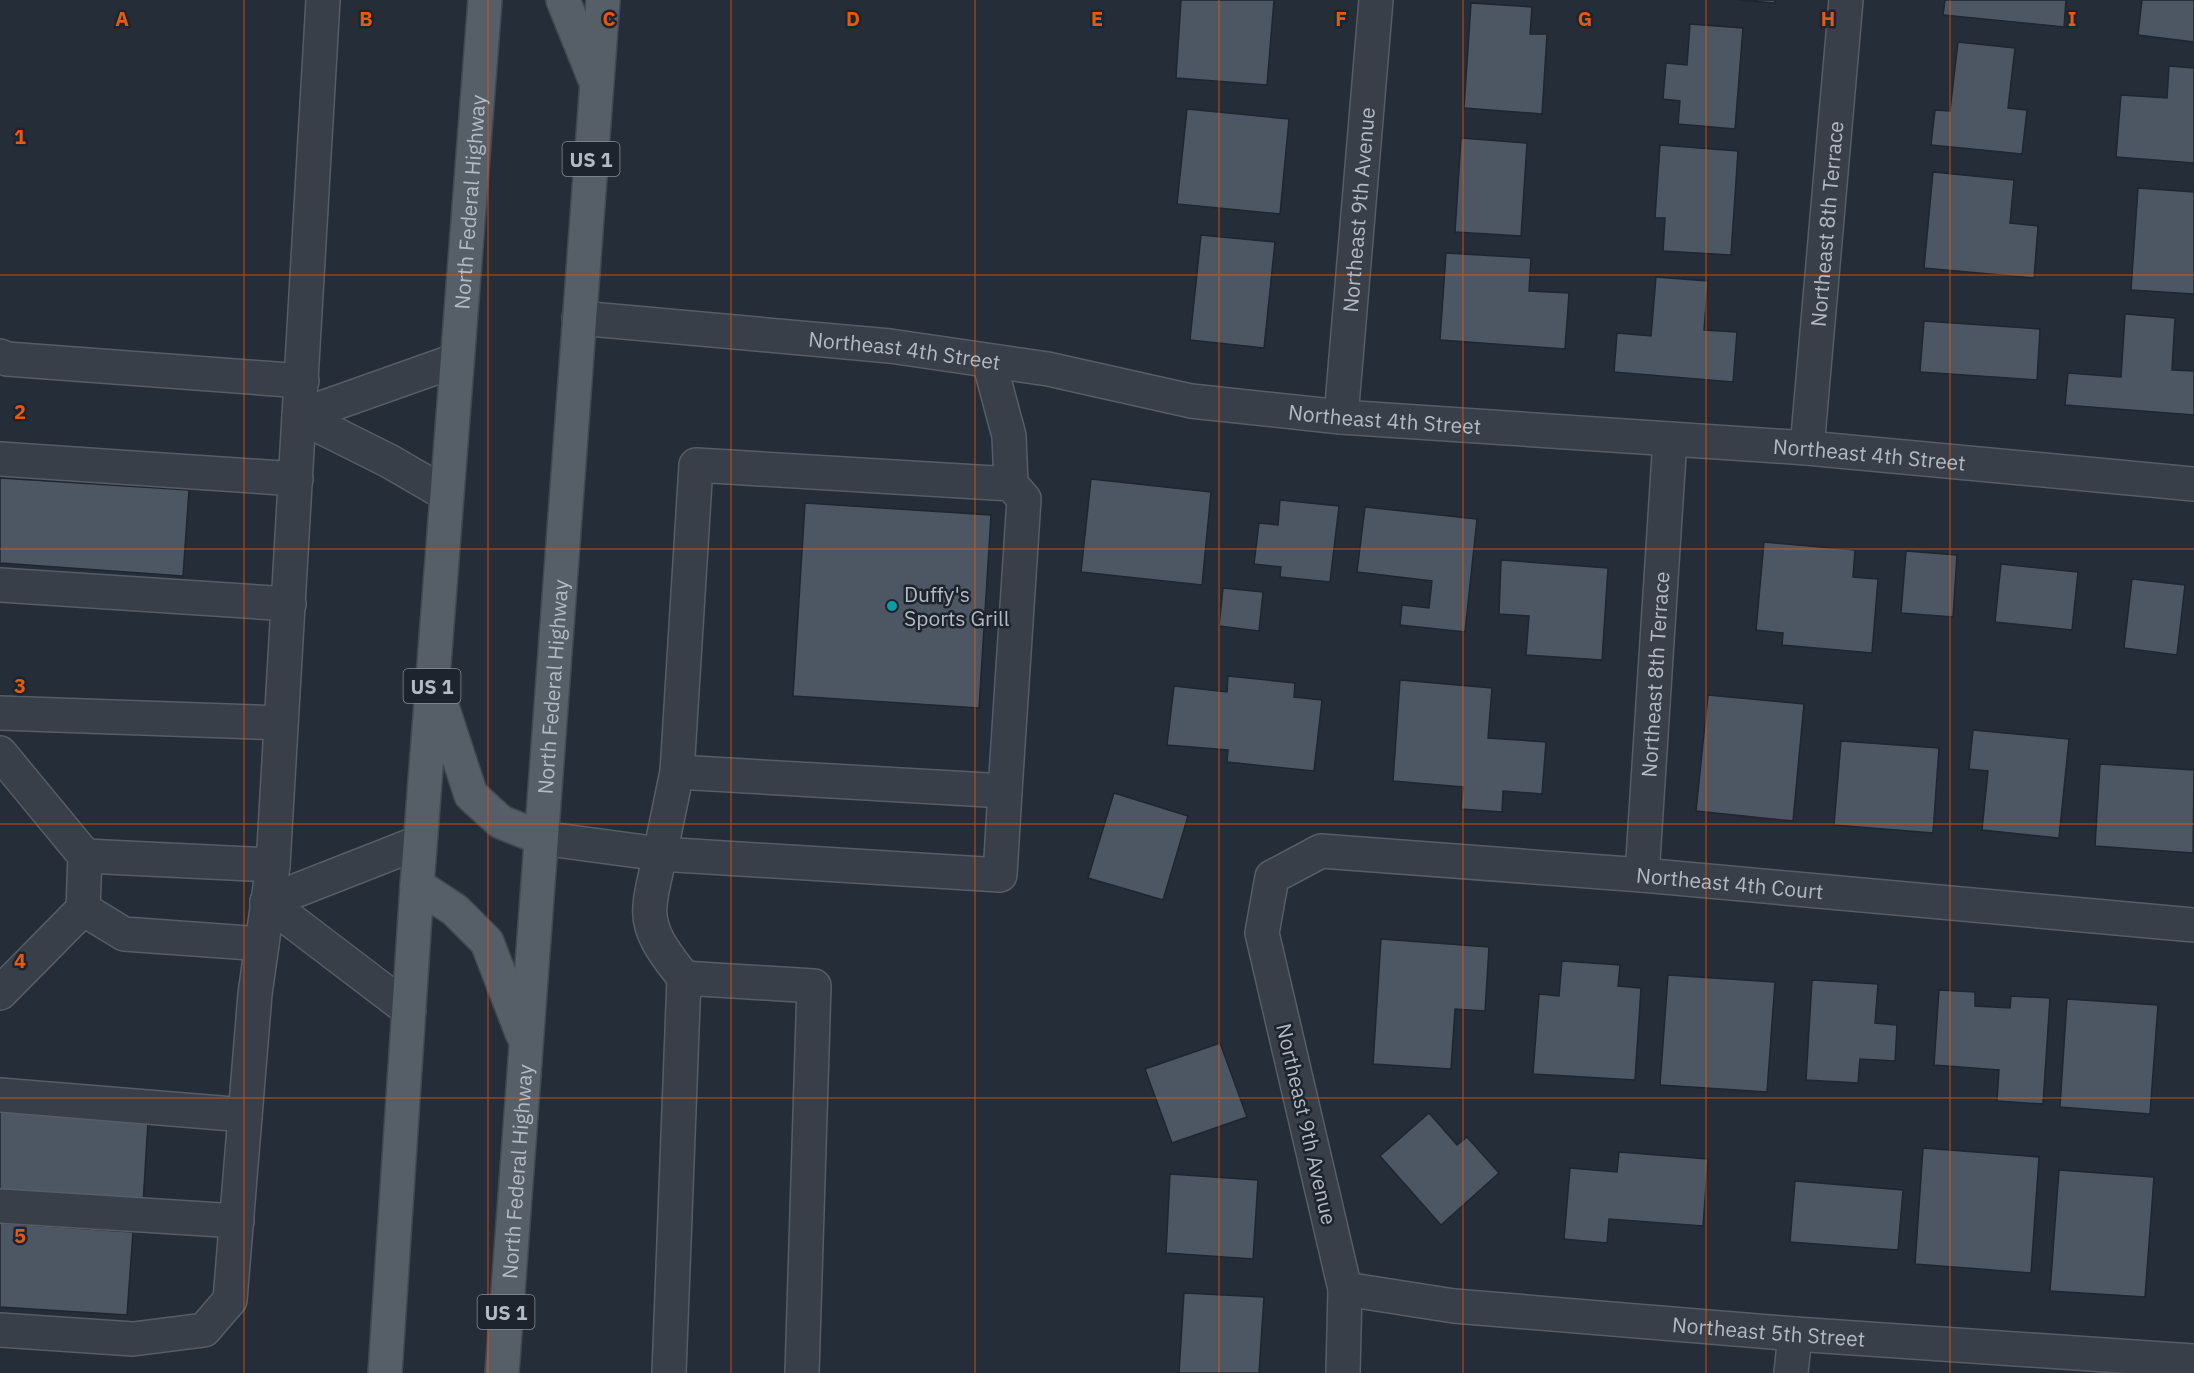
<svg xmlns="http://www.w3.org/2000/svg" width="2194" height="1373" viewBox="0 0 2194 1373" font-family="'IBM Plex Sans',sans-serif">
<rect width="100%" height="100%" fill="#252d38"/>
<g fill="#4d5763" stroke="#1f262f" stroke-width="1.5">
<path d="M1181,0H1274L1267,85L1176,78Z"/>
<path d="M1738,0H1775V3Z"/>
<path d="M1945,0H2066L2064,27L1943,15Z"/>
<path d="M2142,0H2194V42L2138,35Z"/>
<path d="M1471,3L1532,7L1530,34H1547L1542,114L1464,108Z"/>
<path d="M1690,24L1743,28L1735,129L1678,124L1680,101L1663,99L1666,63L1687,65Z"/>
<path d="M1958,42L2015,48L2008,108L2027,110L2022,154L1931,145L1935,110L1950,111Z"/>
<path d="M2169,66L2194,68V163L2116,157L2121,95L2167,98Z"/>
<path d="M1187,109L1289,119L1280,214L1177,204Z"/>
<path d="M1461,138L1527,143L1521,236L1455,232Z"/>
<path d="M1660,145L1738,151L1731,255L1663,251L1665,218H1655Z"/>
<path d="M1933,172L2014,180L2010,223L2038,226L2034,278L1924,268Z"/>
<path d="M2138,188L2194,192V294L2131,290Z"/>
<path d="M1201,235L1275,242L1264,348L1190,340Z"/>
<path d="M1446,253L1531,258L1529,291L1569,293L1565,349L1440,340Z"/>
<path d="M1656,277L1708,281L1704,330L1737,332L1733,382L1614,372L1617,333L1651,336Z"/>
<path d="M2125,314L2175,318L2172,370L2194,371V415L2065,405L2068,373L2121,377Z"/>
<path d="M1924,321L2040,329L2037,380L1920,372Z"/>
<path d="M0,478L189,490L183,576L0,563Z"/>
<path d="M1091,479L1211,492L1202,585L1081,572Z"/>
<path d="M1280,500L1339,506L1330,582L1280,577L1281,567L1254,564L1259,523L1278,525Z"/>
<path d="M805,503L991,515L979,708L793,696Z"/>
<path d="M1365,507L1477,519L1465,632L1400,625L1402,605L1429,608L1432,581L1357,572Z"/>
<path d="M1764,542L1855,550L1853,577L1878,579L1872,653L1782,645L1783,633L1756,630Z"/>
<path d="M1906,551L1957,555L1953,617L1901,613Z"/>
<path d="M1501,560L1608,568L1602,660L1526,655L1529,616L1499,614Z"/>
<path d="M2001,564L2078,572L2072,630L1995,622Z"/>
<path d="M2132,579L2185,585L2177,655L2124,648Z"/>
<path d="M1223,588L1263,592L1259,631L1219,626Z"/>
<path d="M1228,676L1295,683L1294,697L1322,700L1314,771L1227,762L1228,750L1167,745L1174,686L1227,692Z"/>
<path d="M1400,680L1492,688L1488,738L1546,742L1542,794L1503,791L1502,812L1461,809L1463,787L1393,781Z"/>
<path d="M1708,695L1804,704L1793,821L1696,811Z"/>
<path d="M1973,730L2069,739L2059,838L1982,830L1988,771L1969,769Z"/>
<path d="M1841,741L1939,748L1933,833L1834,825Z"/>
<path d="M2100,764L2194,770L2193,853L2095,846Z"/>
<path d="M1114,793L1188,816L1163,900L1088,878Z"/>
<path d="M1381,939L1489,947L1485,1011L1455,1009L1451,1069L1373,1064Z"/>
<path d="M1562,961L1620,965L1618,986L1641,988L1635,1080L1533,1074L1539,994L1559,996Z"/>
<path d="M1668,975L1775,982L1767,1092L1660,1085Z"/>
<path d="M1812,980L1878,984L1875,1023L1897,1025L1895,1061L1860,1059L1858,1083L1806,1080Z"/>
<path d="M1939,990L1975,992V1006L2010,1008L2011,996L2050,998L2043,1104L1997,1101L1999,1070L1934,1065Z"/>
<path d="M2067,999L2158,1005L2150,1114L2060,1107Z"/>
<path d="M1220,1043L1247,1117L1172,1143L1145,1069Z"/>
<path d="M0,1111L148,1121L143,1205L0,1196Z"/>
<path d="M1429,1113L1457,1145L1467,1137L1499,1173L1441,1225L1380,1156Z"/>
<path d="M1923,1148L2039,1157L2031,1273L1915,1264Z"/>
<path d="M1619,1152L1708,1159L1703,1226L1609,1219L1607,1243L1564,1239L1570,1168L1617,1172Z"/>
<path d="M2059,1170L2154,1177L2145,1297L2050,1291Z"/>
<path d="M1170,1174L1258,1180L1253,1259L1166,1253Z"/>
<path d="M1795,1181L1903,1190L1898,1250L1790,1242Z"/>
<path d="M0,1223L133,1232L127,1315L0,1307Z"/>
<path d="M1184,1293L1264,1297L1259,1373H1179Z"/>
</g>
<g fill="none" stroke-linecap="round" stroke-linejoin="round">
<g stroke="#565d66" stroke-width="36">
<g id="minor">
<path id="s1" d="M579,318L890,346L1048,369L1191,401L1341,417L1807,448L2194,484"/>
<path d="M0,356L7,359L302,381"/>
<path d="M989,361L1009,436L1011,484L696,465L677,772L1005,791L1024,499L1011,484"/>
<path d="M299,416L457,360"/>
<path d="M299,416L389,461L446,494"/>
<path id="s2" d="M1341,417L1376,0"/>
<path id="s3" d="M1807,448L1846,0"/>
<path d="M0,459L296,479"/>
<path d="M0,585L289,604"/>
<path d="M0,713L281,723"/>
<path d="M0,753L85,856L83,909L124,934L262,944L273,865L323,0"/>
<path d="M541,838L660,854L677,772"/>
<path d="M85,856L273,865"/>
<path id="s4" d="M1642,875L1670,439"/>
<path d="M267,902L409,1010"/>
<path d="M267,902L420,842"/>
<path d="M684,978C669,958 647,934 650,906C651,889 657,871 660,854L1000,875L1005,791"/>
<path d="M0,993L83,909"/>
<path d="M0,1095L245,1115"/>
<path d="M0,1206L237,1221"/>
<path id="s5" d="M1345,1289L1454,1306L1795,1334L2194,1361"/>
<path d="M0,1330L133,1339L204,1330L230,1300L255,994L262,944"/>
<path d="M669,1373L684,978L814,986L802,1373"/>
<path id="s6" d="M1343,1373L1345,1289L1262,933L1272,877L1321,851L1642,875L2194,925"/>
<path d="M1791,1373L1795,1334"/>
</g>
</g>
<g stroke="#414851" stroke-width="36">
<g id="major">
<path d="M563,0L594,77"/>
<path d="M437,691L471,795L501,822L541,838"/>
<path d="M417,885L455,910L487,942L522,1033"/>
<path id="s7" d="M385,1373L417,885L485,0"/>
<path id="s8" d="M502,1373L603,0"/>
</g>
</g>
<use href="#minor" stroke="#383f48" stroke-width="33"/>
<use href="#major" stroke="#565e68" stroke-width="33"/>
</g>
<path fill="none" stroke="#e8590c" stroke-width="1.5" stroke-opacity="0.55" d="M244,0V1373M488,0V1373M731,0V1373M975,0V1373M1219,0V1373M1463,0V1373M1706,0V1373M1950,0V1373M0,275H2194M0,549H2194M0,824H2194M0,1098H2194"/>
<circle fill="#0f9aa8" stroke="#1d242d" stroke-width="2" cx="892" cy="606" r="6"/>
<g text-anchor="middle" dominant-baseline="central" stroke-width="5" stroke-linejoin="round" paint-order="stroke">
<g fill="#1d242d" stroke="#868d97" stroke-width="1.5">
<rect x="562.5" y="142" width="57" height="34" rx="4.5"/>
<rect x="403.5" y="669" width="57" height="34" rx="4.5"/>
<rect x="477.5" y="1295" width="57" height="34" rx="4.5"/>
</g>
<g font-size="20" font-weight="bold" fill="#b3bac4">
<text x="591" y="159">US 1</text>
<text x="432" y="686">US 1</text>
<text x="506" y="1312">US 1</text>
</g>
<g font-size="21" fill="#b3bac4" stroke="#1d242d">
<text stroke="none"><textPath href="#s7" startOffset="1174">North Federal Highway</textPath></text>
<text stroke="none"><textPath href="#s2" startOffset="208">Northeast 9th Avenue</textPath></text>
<text stroke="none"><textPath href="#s3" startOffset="225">Northeast 8th Terrace</textPath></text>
<text stroke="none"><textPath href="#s1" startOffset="327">Northeast 4th Street</textPath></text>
<text stroke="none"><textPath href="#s1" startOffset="813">Northeast 4th Street</textPath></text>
<text stroke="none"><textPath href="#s1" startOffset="1299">Northeast 4th Street</textPath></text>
<text stroke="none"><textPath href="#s4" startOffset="201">Northeast 8th Terrace</textPath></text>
<text stroke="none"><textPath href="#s8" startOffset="688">North Federal Highway</textPath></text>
<text stroke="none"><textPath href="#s6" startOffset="972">Northeast 4th Court</textPath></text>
<text transform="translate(1307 1124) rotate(77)">Northeast 9th Avenue</text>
<text stroke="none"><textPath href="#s8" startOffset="202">North Federal Highway</textPath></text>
<text stroke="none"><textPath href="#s5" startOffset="426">Northeast 5th Street</textPath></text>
</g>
<g font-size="21" fill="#b3bac4" stroke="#1d242d" text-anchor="start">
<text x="904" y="594">Duffy's<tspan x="904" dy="24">Sports Grill</tspan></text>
</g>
</g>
<g font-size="20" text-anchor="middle" font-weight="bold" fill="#e8590c" stroke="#1d242d" stroke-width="5" stroke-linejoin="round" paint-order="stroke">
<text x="122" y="26">A</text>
<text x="366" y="26">B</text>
<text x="609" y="26">C</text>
<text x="853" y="26">D</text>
<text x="1097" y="26">E</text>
<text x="1341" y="26">F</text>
<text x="1585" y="26">G</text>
<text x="1828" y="26">H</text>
<text x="2072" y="26">I</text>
<text x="20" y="144">1</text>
<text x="20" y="419">2</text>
<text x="20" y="693">3</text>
<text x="20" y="968">4</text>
<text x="20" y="1243">5</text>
</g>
</svg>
